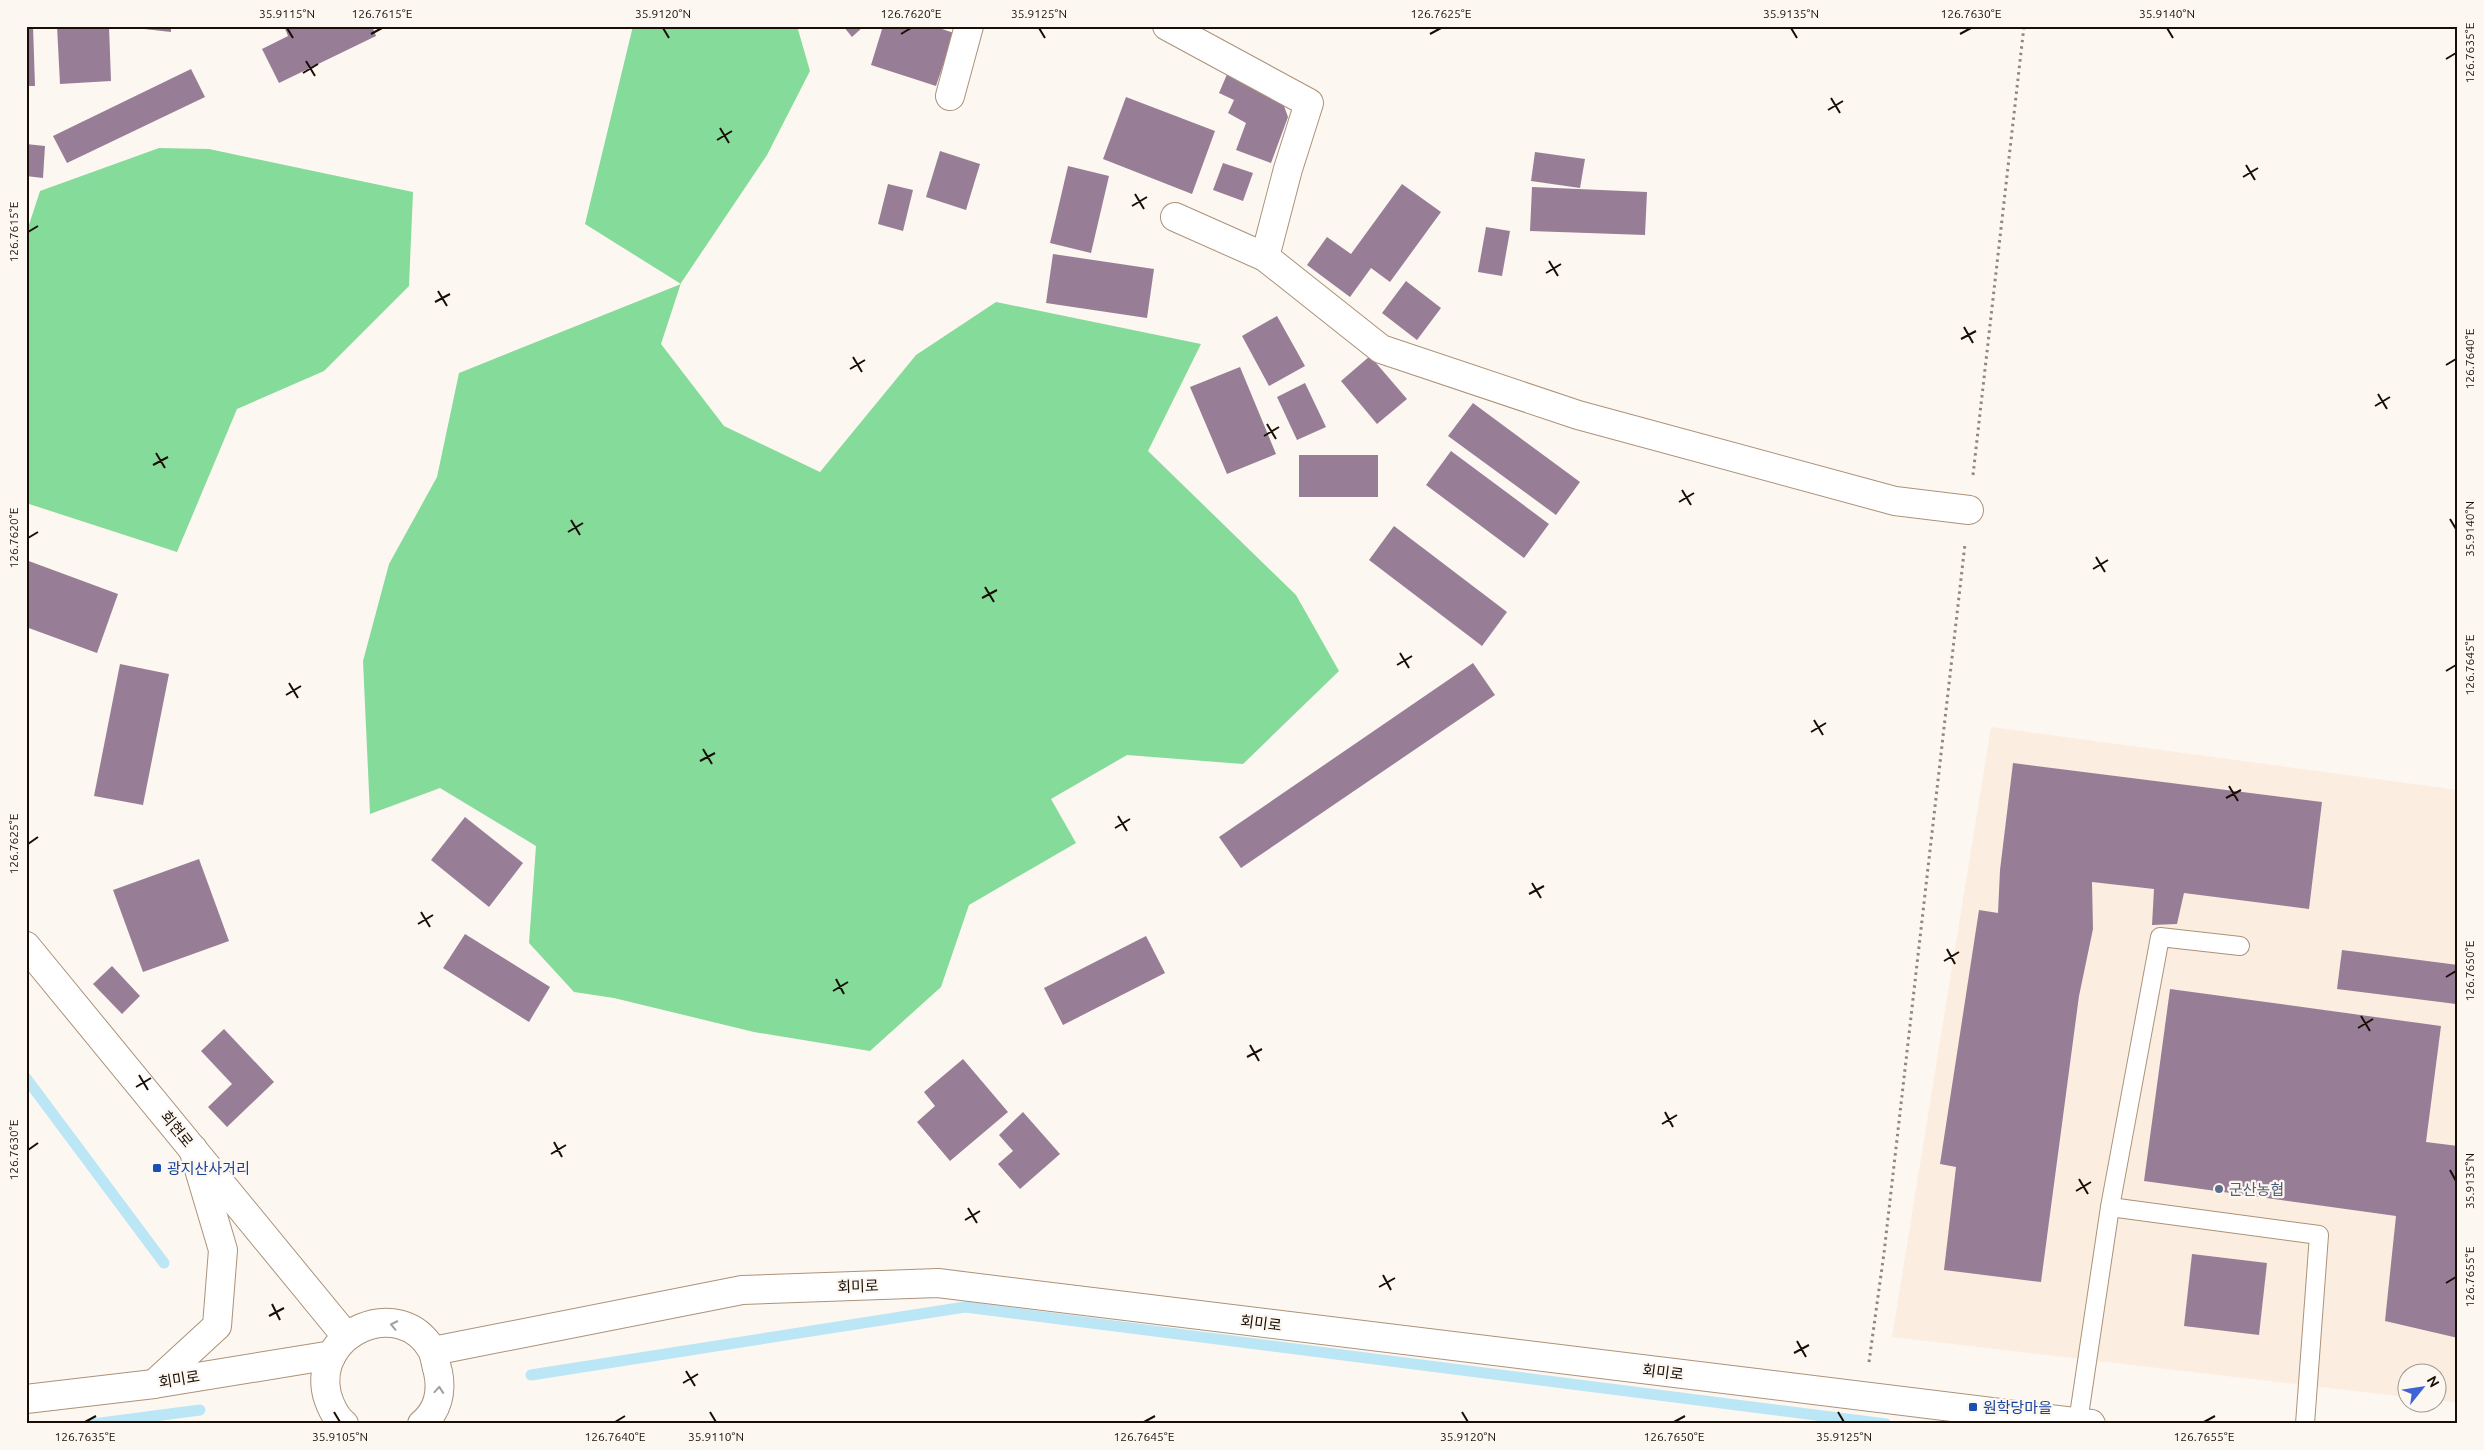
<svg xmlns="http://www.w3.org/2000/svg" width="2484" height="1450" viewBox="0 0 2484 1450" font-family="Ubuntu,'Noto Sans KR',sans-serif">
<rect width="100%" height="100%" fill="#fdf7f2"/>
<path fill="#fbeee1" d="M1991,727L2458,790V1403L2437,1400L2436,1372H2406V1397L1892,1337Z"/>
<g fill="#85db99">
<path d="M633,26H797L810,71L767,155L681,283L661,344L724,426L820,472L916,355L996,302L1201,344L1148,451L1296,595L1339,671L1243,764L1127,755L1051,799L1076,843L969,905L941,987L870,1051L754,1032L614,998L574,992L529,943L536,846L440,788L370,814L363,661L389,564L437,477L459,373L681,284L585,224Z"/>
<path d="M159,148L209,149L413,192L409,286L324,371L237,409L177,552L26,503V234L40,191Z"/>
</g>
<g fill="none" stroke-linecap="round" stroke-linejoin="round">
<g stroke="#bae6f5" stroke-width="11">
<path d="M26,1078L164,1263"/>
<path d="M531,1375L965,1307L1886,1424"/>
<path d="M93,1424L200,1410"/>
</g>
</g>
<g fill="#977e96">
<path d="M26,26H33L35,86H26Z"/>
<path d="M57,26H109L111,81L60,84Z"/>
<path d="M117,26H171V32Z"/>
<path d="M284,26H372L376,36L279,83L262,49L288,36Z"/>
<path d="M843,26H864L852,37Z"/>
<path d="M883,26H933L954,33L936,86L871,65Z"/>
<path d="M191,69L205,97L67,163L53,136Z"/>
<path d="M1228,72L1280,95L1288,117L1271,163L1236,150L1246,123L1228,113L1234,100L1219,93Z"/>
<path d="M1126,97L1215,131L1192,194L1103,159Z"/>
<path d="M26,144L45,146L43,178L26,176Z"/>
<path d="M940,151L980,164L966,210L926,197Z"/>
<path d="M1535,152L1585,159L1580,188L1531,181Z"/>
<path d="M1223,163L1253,173L1243,201L1213,190Z"/>
<path d="M1068,166L1109,176L1091,253L1050,243Z"/>
<path d="M888,184L913,190L903,231L878,224Z"/>
<path d="M1402,184L1441,212L1390,282L1371,268L1350,297L1307,265L1327,237L1351,254Z"/>
<path d="M1532,187L1647,192L1645,235L1530,231Z"/>
<path d="M1486,227L1510,231L1502,276L1478,272Z"/>
<path d="M1053,254L1154,269L1147,318L1046,303Z"/>
<path d="M1406,281L1441,308L1417,340L1382,313Z"/>
<path d="M1277,316L1305,366L1269,386L1242,336Z"/>
<path d="M1370,356L1407,399L1377,424L1341,381Z"/>
<path d="M1240,367L1276,454L1227,474L1190,387Z"/>
<path d="M1305,383L1326,427L1297,440L1277,397Z"/>
<path d="M1473,403L1580,482L1556,515L1448,436Z"/>
<path d="M1451,451L1549,524L1524,558L1426,485Z"/>
<rect x="1299" y="455" width="79" height="42"/>
<path d="M1394,526L1507,612L1482,646L1369,560Z"/>
<path d="M26,560L118,594L97,653L26,627Z"/>
<path d="M1473,663L1495,695L1241,868L1219,837Z"/>
<path d="M120,664L169,674L143,805L94,796Z"/>
<path d="M2013,763L2322,802L2309,909L2184,893L2177,924L2152,925L2154,889L2092,882L2093,929L2079,996L2041,1282L1944,1270L1956,1167L1940,1164L1979,910L1998,913L2000,870Z"/>
<path d="M465,817L523,863L489,907L431,860Z"/>
<path d="M199,859L229,941L143,972L113,890Z"/>
<path d="M465,934L550,987L529,1022L443,968Z"/>
<path d="M1146,936L1165,973L1063,1025L1044,988Z"/>
<path d="M2342,950L2458,965L2456,1004L2337,989Z"/>
<path d="M112,966L140,996L122,1014L93,984Z"/>
<path d="M2170,989L2441,1026L2426,1142L2458,1146V1338L2385,1321L2396,1216L2144,1181Z"/>
<path d="M224,1029L274,1082L227,1127L208,1107L232,1084L201,1051Z"/>
<path d="M963,1059L1008,1112L950,1161L917,1122L935,1106L924,1092Z"/>
<path d="M1023,1112L1060,1154L1020,1189L998,1164L1013,1151L999,1135Z"/>
<path d="M2192,1254L2267,1263L2259,1335L2184,1326Z"/>
</g>
<g fill="none" stroke-linecap="round" stroke-linejoin="round">
<g stroke="#ab9279" stroke-width="20">
<g id="service">
<path d="M2110,1207L2160,937L2240,946"/>
<path d="M2078,1422L2110,1207L2319,1235L2305,1424"/>
</g>
</g>
<g stroke="#ab9279" stroke-width="30">
<g id="minor">
<path d="M1167,26L1309,103L1288,169L1265,257"/>
<path d="M950,96L969,26"/>
<path d="M1175,217L1265,257L1381,349L1578,415L1895,501L1969,510"/>
<path d="M154,1384L217,1326L223,1250L193,1149"/>
<path d="M344,1424C335,1417 330,1405 327,1395C312,1332 400,1294 432,1350C435,1356 436,1366 438,1372C442,1391 438,1411 422,1424"/>
</g>
</g>
<g stroke="#ab9279" stroke-width="30">
<g id="tertiary">
<path d="M26,946L346,1336"/>
<path d="M433,1351L742,1290L938,1283L2091,1424"/>
<path d="M26,1399L154,1384L332,1355"/>
</g>
</g>
<g stroke="#8e8680" stroke-width="3" stroke-dasharray="2.5 4" stroke-linecap="butt">
<path d="M1973,475L2024,26"/>
<path d="M1869,1362L1884,1253L1965,544"/>
</g>
<use href="#service" stroke="#fff" stroke-width="18"/>
<use href="#minor" stroke="#fff" stroke-width="28"/>
<use href="#tertiary" stroke="#fff" stroke-width="28"/>
</g>
<defs><path id="oneway-chevron" d="M-2-3.5L2.5 0L-2 3.5" fill="none" stroke-width="1.6" stroke-linecap="round" stroke-linejoin="round" transform="scale(1.25)"/></defs>
<g stroke="#a39f9b">
<use href="#oneway-chevron" transform="translate(394 1325) rotate(-168)"/>
<use href="#oneway-chevron" transform="translate(439 1390) rotate(-85)"/>
</g>
<path fill="none" stroke="#180e06" stroke-width="2" d="M287,28L293,38M663,28L669,38M1039,28L1045,38M1791,28L1797,38M2167,28L2173,38M371,34L382,28M901,34L911,28M1430,34L1441,28M1960,34L1971,28M2446,59L2456,53M306,61L315,76M303,73L318,64M1831,98L1840,113M1828,110L1843,101M720,128L729,143M717,140L732,131M2246,165L2255,180M2243,177L2258,168M1135,194L1144,209M1132,206L1147,197M28,232L38,226M1549,261L1558,276M1546,273L1561,264M438,291L447,306M435,302L450,294M1964,327L1973,343M1961,339L1976,331M853,357L862,372M2446,365L2456,359M850,369L865,360M2378,394L2387,409M2375,406L2390,397M1267,424L1276,439M1264,436L1279,427M156,453L165,468M153,465L168,457M1682,490L1691,505M1679,502L1694,493M2450,519L2456,529M571,520L580,535M568,532L583,523M28,538L38,532M2096,557L2105,572M2093,569L2108,560M985,587L994,602M982,598L997,590M1400,653L1409,668M1397,665L1412,656M2446,671L2456,665M289,683L298,698M286,695L301,686M1814,720L1823,735M1811,732L1826,723M703,749L712,764M700,761L715,753M2229,786L2238,801M2226,798L2241,790M1118,816L1127,831M1115,828L1130,819M28,844L38,837M1532,883L1541,898M1529,894L1544,886M421,912L430,927M418,924L433,915M1947,949L1955,964M1944,961L1959,952M2446,977L2456,971M836,979L844,994M833,991L848,982M2361,1016L2370,1031M2358,1028L2373,1019M1250,1045L1259,1061M1247,1057L1262,1049M139,1075L148,1090M136,1087L151,1078M1665,1112L1673,1127M1662,1124L1677,1115M554,1142L562,1157M28,1150L38,1143M551,1154L566,1145M2450,1170L2456,1181M2079,1179L2088,1194M2076,1191L2091,1182M968,1208L977,1223M965,1220L980,1211M1383,1275L1391,1290M2446,1283L2456,1277M1379,1287L1395,1278M272,1304L280,1320M269,1316L284,1308M1797,1341L1806,1357M1794,1353L1809,1345M686,1371L695,1386M683,1383L698,1374M334,1412L340,1422M710,1412L716,1422M1462,1412L1468,1422M1838,1412L1844,1422M85,1422L96,1416M615,1422L625,1416M1144,1422L1155,1416M1674,1422L1685,1416M2204,1422L2215,1416"/>
<g fill="#1a4fb4" stroke="#fdf7f2" stroke-width="2">
<rect x="152" y="1163" width="10" height="10" rx="2.5"/>
<rect x="1968" y="1402" width="10" height="10" rx="2.5"/>
</g>
<circle fill="#5c6f8a" stroke="#fdf7f2" stroke-width="2" cx="2219" cy="1189" r="5"/>
<g text-anchor="middle" dominant-baseline="central" stroke-width="4.5" stroke-linejoin="round" paint-order="stroke">
<g font-size="15" fill="#180e06" stroke="#fdf7f2">
<text transform="translate(177 1129) rotate(51)">회현로</text>
<text transform="translate(858 1286) rotate(-2)">회미로</text>
<text transform="translate(1261 1323) rotate(7)">회미로</text>
<text transform="translate(1663 1372) rotate(7)">회미로</text>
<text transform="translate(179 1379) rotate(-9)">회미로</text>
</g>
<g font-size="15" fill="#164399" stroke="#fdf7f2" text-anchor="start">
<text x="167" y="1168">광지산사거리</text>
<text x="1983" y="1407">원학당마을</text>
</g>
<g font-size="15" fill="#4e5e75" stroke="#fdf7f2" text-anchor="start">
<text x="2229" y="1189">군산농협</text>
</g>
</g>
<rect width="2484" height="1450" fill="none" stroke="#fdf7f2" stroke-width="55"/>
<g transform="translate(2422 1388) rotate(60)"><circle r="24" fill="#fdf7f2" stroke="#a19a94"/>
<path d="M0-4L9 19L0 12L-9 19Z" fill="#3d63d4"/>
<text y="-8" font-size="14" font-weight="bold" text-anchor="middle" fill="#180e06">N</text>
</g>
<rect x="28" y="28" width="2428" height="1394" fill="none" stroke="#180e06" stroke-width="2"/>
<g font-size="12" text-anchor="middle" fill="#180e06">
<text x="287" y="18">35.9115°N</text>
<text x="382" y="18">126.7615°E</text>
<text x="663" y="18">35.9120°N</text>
<text x="911" y="18">126.7620°E</text>
<text x="1039" y="18">35.9125°N</text>
<text x="1441" y="18">126.7625°E</text>
<text x="1791" y="18">35.9135°N</text>
<text x="1971" y="18">126.7630°E</text>
<text x="2167" y="18">35.9140°N</text>
<text transform="translate(2470 53) rotate(-90)" y="4">126.7635°E</text>
<text transform="translate(14 232) rotate(-90)" y="4">126.7615°E</text>
<text transform="translate(2470 359) rotate(-90)" y="4">126.7640°E</text>
<text transform="translate(2470 529) rotate(-90)" y="4">35.9140°N</text>
<text transform="translate(14 538) rotate(-90)" y="4">126.7620°E</text>
<text transform="translate(2470 665) rotate(-90)" y="4">126.7645°E</text>
<text transform="translate(14 844) rotate(-90)" y="4">126.7625°E</text>
<text transform="translate(2470 971) rotate(-90)" y="4">126.7650°E</text>
<text transform="translate(14 1150) rotate(-90)" y="4">126.7630°E</text>
<text transform="translate(2470 1181) rotate(-90)" y="4">35.9135°N</text>
<text transform="translate(2470 1277) rotate(-90)" y="4">126.7655°E</text>
<text x="85" y="1441">126.7635°E</text>
<text x="340" y="1441">35.9105°N</text>
<text x="615" y="1441">126.7640°E</text>
<text x="716" y="1441">35.9110°N</text>
<text x="1144" y="1441">126.7645°E</text>
<text x="1468" y="1441">35.9120°N</text>
<text x="1674" y="1441">126.7650°E</text>
<text x="1844" y="1441">35.9125°N</text>
<text x="2204" y="1441">126.7655°E</text>
</g>
</svg>
